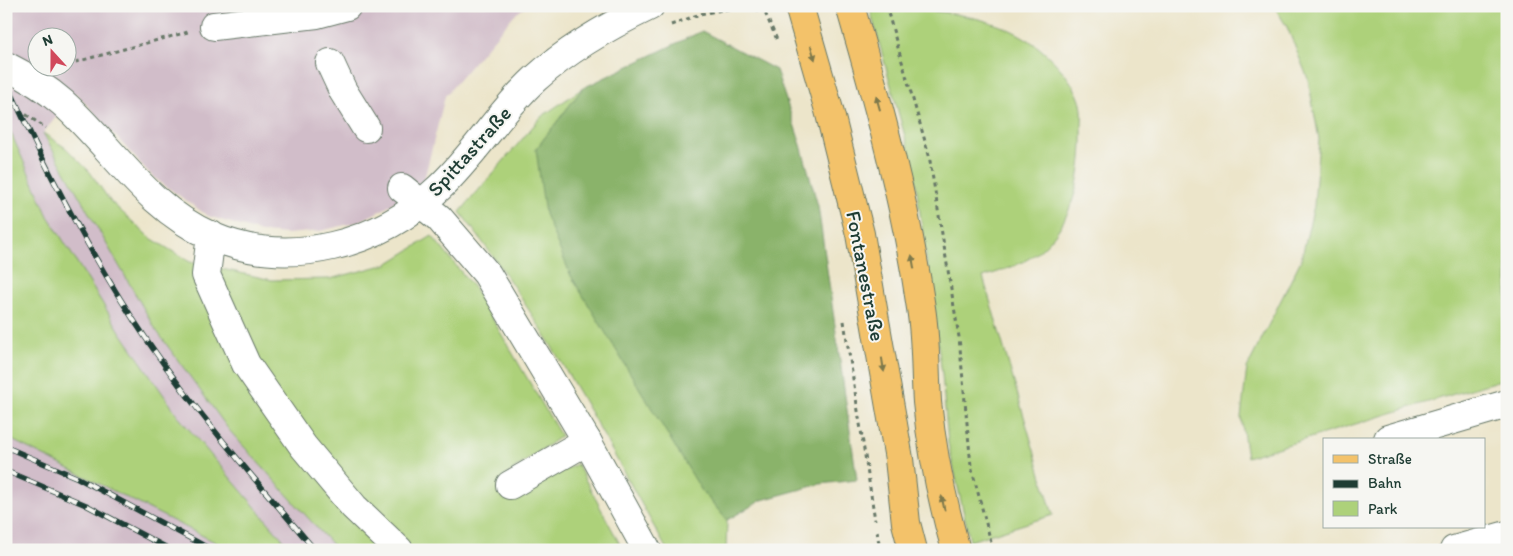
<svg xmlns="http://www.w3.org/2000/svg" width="1513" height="556" viewBox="0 0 1513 556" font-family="Itim,sans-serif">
<rect width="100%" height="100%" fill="#f6f6f2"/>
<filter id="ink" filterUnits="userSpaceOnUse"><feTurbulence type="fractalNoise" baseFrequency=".02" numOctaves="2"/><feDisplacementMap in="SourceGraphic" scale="10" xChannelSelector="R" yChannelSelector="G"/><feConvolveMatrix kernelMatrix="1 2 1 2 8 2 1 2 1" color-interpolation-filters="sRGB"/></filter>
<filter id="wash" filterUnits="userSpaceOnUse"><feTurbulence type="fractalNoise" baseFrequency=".0096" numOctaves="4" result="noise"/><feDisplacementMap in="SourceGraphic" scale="20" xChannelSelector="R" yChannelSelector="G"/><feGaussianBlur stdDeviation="1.12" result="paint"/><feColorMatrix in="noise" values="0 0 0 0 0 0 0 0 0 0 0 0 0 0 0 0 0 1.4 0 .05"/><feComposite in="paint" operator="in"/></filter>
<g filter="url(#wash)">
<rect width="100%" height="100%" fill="#ece5ca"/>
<path fill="#d1bdc9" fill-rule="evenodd" d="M6,6H527L514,15L445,96L424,180L386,208L358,222L320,231L287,234L261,232L208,216L153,177L76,93L43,133L156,330L229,430L337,550H6ZM38,38H68V68H38Z"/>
<g fill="#add17a" stroke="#668757">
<path d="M869,6H907L908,9C951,12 1002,18 1038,47C1055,61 1075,82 1081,104C1083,111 1082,120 1082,127C1083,169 1076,216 1044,247C1028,263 1004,270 983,277L1053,515L970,541L948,443L942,374L914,169Z"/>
<path d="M1274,6H1507V378L1247,457L1241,417L1247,368L1301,260L1314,206L1319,139L1308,79L1287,27Z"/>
<path d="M583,88L536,149L702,491L727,520L726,550H667C603,435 541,316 460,212L541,117Z"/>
<path d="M6,122L48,216L121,333L181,420L292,550H231L6,437Z"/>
<path d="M43,133L66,148L90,172L110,201L149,237L190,262L272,280L330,279L387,264L432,236L475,289L561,436L502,478L511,496L577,464L623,550H337L229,430L156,330Z"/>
</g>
<path fill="#8ab36a" stroke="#54784f" d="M702,31L776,70L801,145L818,206L857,480L820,484L762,500L727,520L702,491L571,276L545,214L536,149L583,88Z"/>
</g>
<g filter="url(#ink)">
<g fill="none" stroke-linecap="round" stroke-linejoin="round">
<g stroke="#677868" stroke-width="30">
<g id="minor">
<path d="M214,26L317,14L347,6"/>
<path d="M330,63L343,91L366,128"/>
<path d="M6,66C26,76 46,88 63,103C113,148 147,208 211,236C289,270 380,245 440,187C475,154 500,111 535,79C568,49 610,25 650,6"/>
<path d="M402,188L439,218L487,274L587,441L647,550"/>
<path d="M211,235L206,275L246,364L303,446L354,507L399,550"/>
<path d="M1388,439L1507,404"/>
<path d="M510,485L587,441"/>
<path d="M1454,550L1507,535"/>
</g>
</g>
<g stroke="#677868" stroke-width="30">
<g id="major">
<path d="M799,6L829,110L860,234L899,459L906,523L913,550"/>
<path d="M850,6C879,106 906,205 921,308C926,338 925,371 927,402C932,452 942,501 956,550"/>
</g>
</g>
<g stroke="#677868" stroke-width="3" stroke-dasharray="4 4" stroke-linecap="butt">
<path d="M762,6L778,42"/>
<path d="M886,6L929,155L959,337L971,466L993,550"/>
<path d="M671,25L700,14L740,7L765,11"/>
<path d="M68,64L188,32"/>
<path d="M6,101L46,128"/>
<path d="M844,321L875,520"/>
<path d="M877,531L880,550"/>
</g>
<use href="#minor" stroke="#fff" stroke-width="28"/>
<use href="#major" stroke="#f3c26a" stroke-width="28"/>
<g stroke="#1f3d34" stroke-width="5.5">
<g id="rail">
<path d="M6,81C47,172 93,261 149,343C199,416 258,483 315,550"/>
<path d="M6,447L78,478L212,550"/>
<path d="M6,471L86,505L171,550"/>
<path d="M6,546L15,550"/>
</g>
</g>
<use href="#rail" stroke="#f6f6f2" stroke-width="4" stroke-dasharray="11" stroke-linecap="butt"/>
</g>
<defs><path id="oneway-solid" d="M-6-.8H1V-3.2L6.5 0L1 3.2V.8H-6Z" transform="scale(1.25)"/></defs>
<g fill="#7e794c">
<use href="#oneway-solid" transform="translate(813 53) rotate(73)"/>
<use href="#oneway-solid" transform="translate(878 103) rotate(-106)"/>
<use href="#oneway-solid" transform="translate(913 262) rotate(-100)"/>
<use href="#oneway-solid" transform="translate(883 365) rotate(81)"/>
<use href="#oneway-solid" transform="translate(943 503) rotate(-102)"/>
</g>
</g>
<g text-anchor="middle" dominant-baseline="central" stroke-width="4" stroke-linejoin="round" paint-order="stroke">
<g font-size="21" fill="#1f3d34" stroke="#f6f6f2">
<text transform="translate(469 151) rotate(-48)">Spittastraße</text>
<text transform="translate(866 276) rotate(79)">Fontanestraße</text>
</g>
</g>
<rect width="1513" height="556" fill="none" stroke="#f6f6f2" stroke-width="25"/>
<rect x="1323" y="438" width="162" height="90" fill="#f6f6f2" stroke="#a0aca6"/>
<rect x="1333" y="455" width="25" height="8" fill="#f3c26a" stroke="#a0aca6"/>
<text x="1368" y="464" font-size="15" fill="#1f3d34">Straße</text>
<rect x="1333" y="480" width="25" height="8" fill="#1f3d34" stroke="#a0aca6"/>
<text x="1368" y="488" font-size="15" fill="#1f3d34">Bahn</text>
<rect x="1333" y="501" width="25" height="15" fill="#add17a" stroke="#a0aca6"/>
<text x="1368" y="514" font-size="15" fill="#1f3d34">Park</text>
<g transform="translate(52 52) rotate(339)"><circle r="24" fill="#f6f6f2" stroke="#a0aca6"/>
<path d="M0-4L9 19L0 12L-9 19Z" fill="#d1495b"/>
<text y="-8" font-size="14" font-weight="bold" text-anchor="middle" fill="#1f3d34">N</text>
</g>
</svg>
